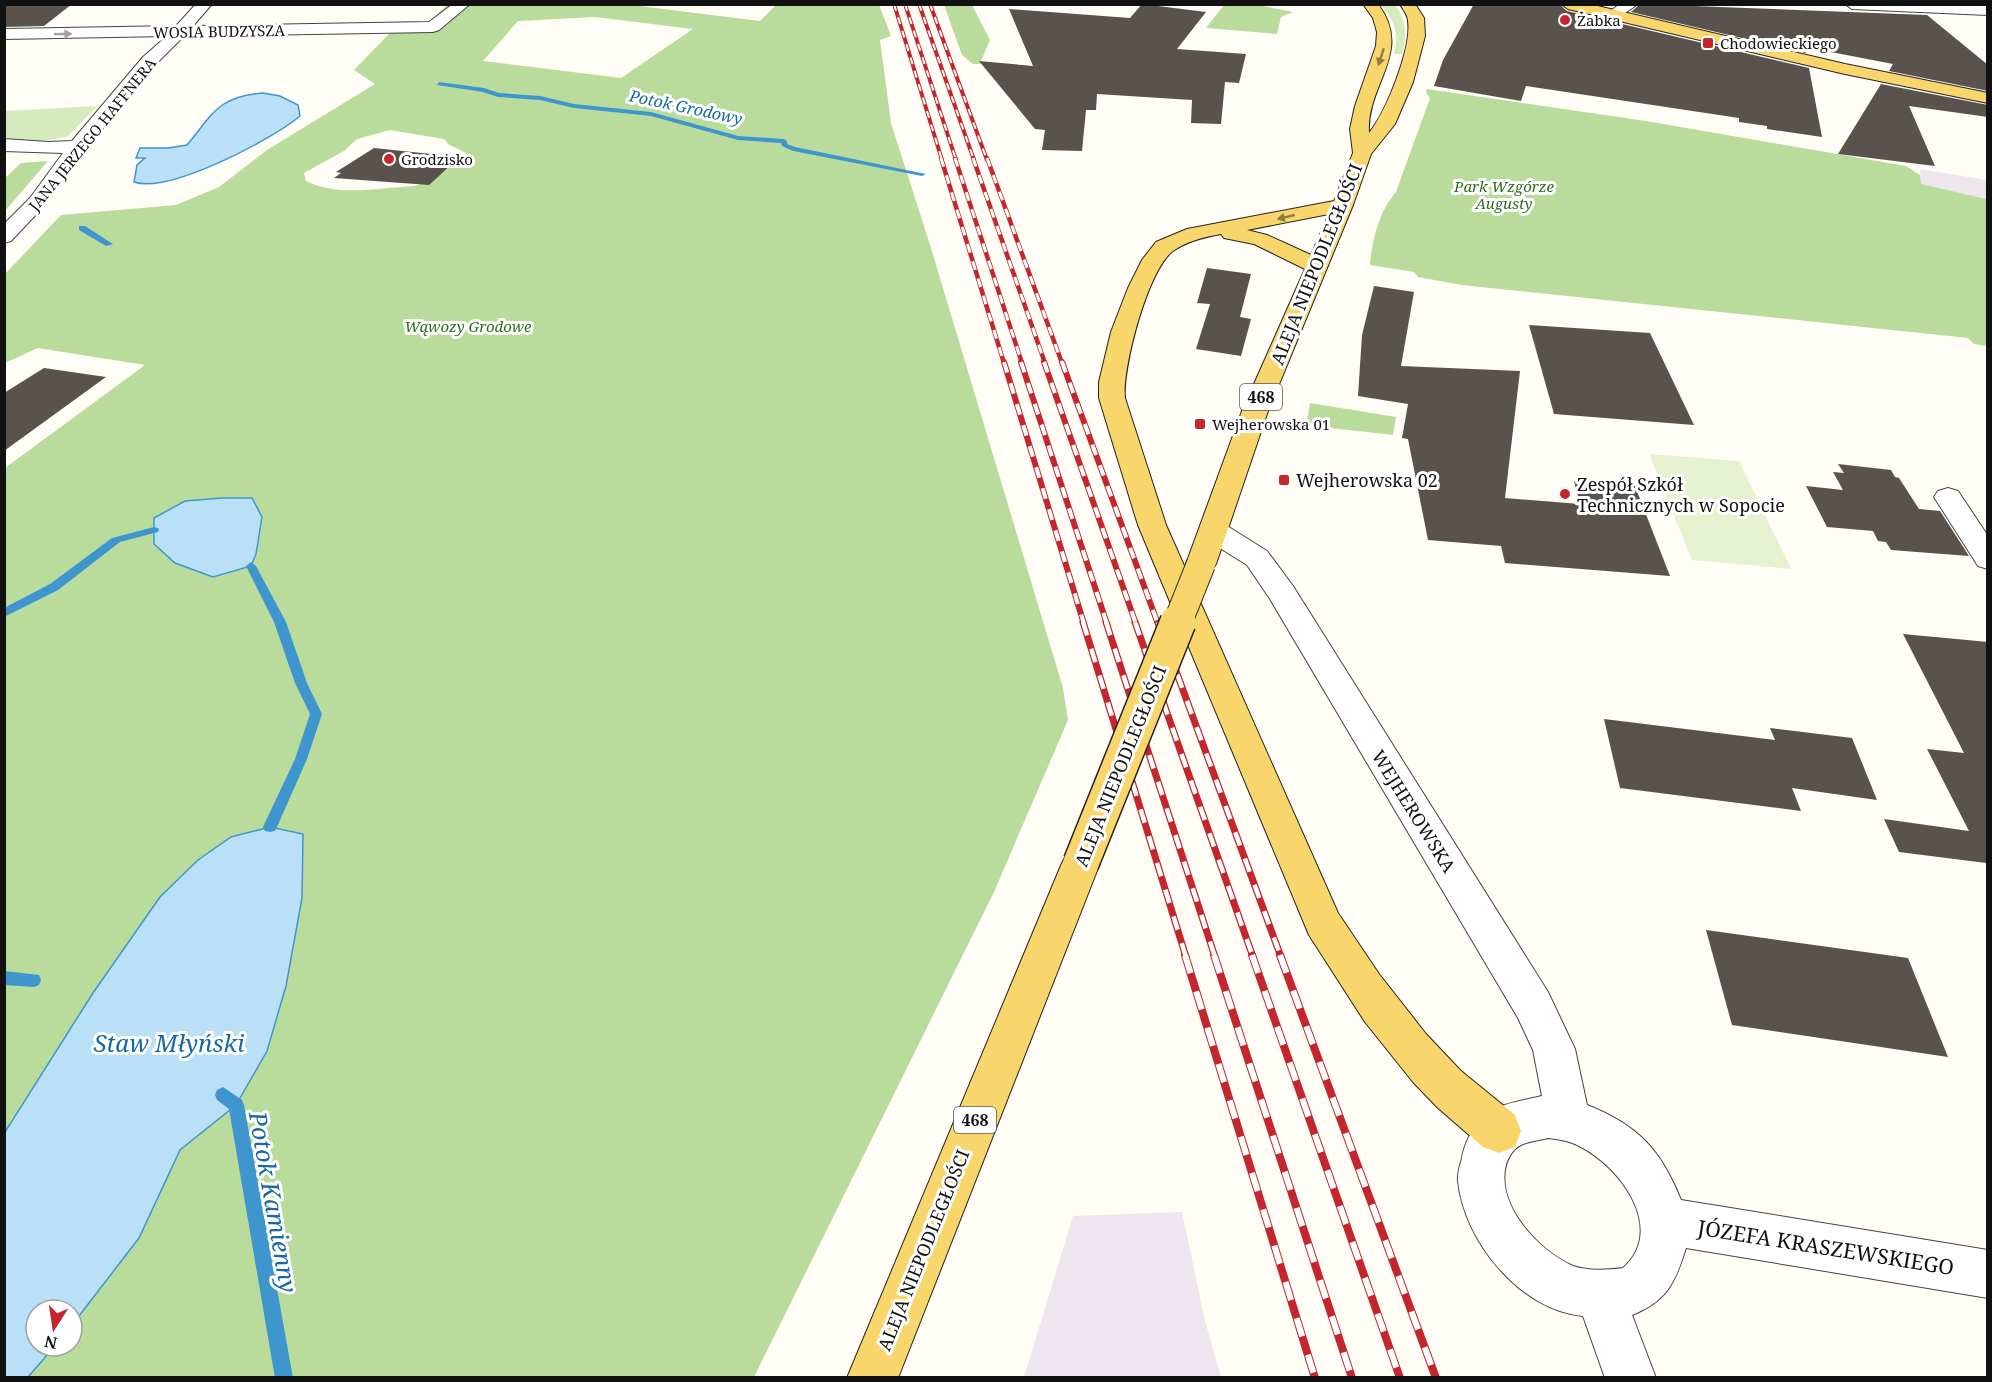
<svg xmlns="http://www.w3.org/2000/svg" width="1992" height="1382" viewBox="0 0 1992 1382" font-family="'Noto Serif',serif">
<rect width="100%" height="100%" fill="#fffdf5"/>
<g fill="#eee6ef">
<path d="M1920,169L1987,180V199L1921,184Z"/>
<path d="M1182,1212L1205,1321L1221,1377H1024L1073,1216Z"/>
</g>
<g fill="#d5ebbd">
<path d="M1380,5H1395C1407,21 1407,35 1402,54H1394C1400,34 1394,19 1380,5Z"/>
<path d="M97,106L67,137L36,142L5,138V111Z"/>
</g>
<g fill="#b9dc9c" fill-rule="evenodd">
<path d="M623,4L760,21L776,5H879L891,36L880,40L891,123L931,248L1063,688L1068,720L994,892L754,1377H28L55,1346H72V1325L139,1238L180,1150L236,1105L267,1051L286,986L302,898L303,834L12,1119L5,1132V468L145,365L38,348L5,363V274L61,215L176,205L219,187L267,150L375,84L354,70L391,32H418L447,5ZM595,17L693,29L621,78L483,61L518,21ZM390,130L444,139L448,144L466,153C452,167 433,182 414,186C379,188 337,197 306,181L304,173L344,151L357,139ZM222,498H252L251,566L213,577L175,563L185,501Z"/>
<path d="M944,5H1092H972L990,40L981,61L982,64H973L962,55Z"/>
<path d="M1224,5H1258L1293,12L1281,17L1277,34L1206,28Z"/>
<path d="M1427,89L1646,121L1906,166L1920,175L1921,184L1987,199V346L1974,344L1968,338L1462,285L1418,277L1414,272L1370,265C1372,240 1379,211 1396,192L1430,98L1426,93Z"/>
<path d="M48,161L5,211V178L21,163Z"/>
<path d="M1310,403L1396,417L1393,435L1313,426L1307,421Z"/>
</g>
<path fill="#e6f2cf" d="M1649,454L1739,461L1791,569L1692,560Z"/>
<g fill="#b9e0f7" stroke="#3f96cf" stroke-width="1.5">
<path d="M263,93L280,96L298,105L300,116C273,139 169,194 134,182L137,165L145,158H136L140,148H168L187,145C213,114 218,96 263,93Z"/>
<path d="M222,498H252L262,517L256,554L251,566L213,577L175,563L154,544V518L185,501Z"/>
<path d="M270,827L303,834L302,898L286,986L267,1051L236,1105L180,1150L139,1238L72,1325V1310H36V1346H55L28,1377H5V1132L93,993L160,897L198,860L231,837Z"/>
</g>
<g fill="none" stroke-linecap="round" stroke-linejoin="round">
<g fill="#3f96cf" fill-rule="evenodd">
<path d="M439,82L484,88L499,93L540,96L574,104L651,112L738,136L784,139L787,141V144L795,147L926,174L922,176L793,151L782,146L781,143L738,140L651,116L574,108L540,100L498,97L483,92L437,85Z"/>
<path d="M79,226H85L113,244L106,246L79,230Z"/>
<path d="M154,527L158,528L159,530L158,532L120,542L58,590L4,617V608L50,584L112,538Z"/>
<path d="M251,562L256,566L286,622L307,683L322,714L307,759L277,827L275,831L270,832L265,831L263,827L295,759L310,714L295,683L274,622L246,566Z"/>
<path d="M4,971L39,975L41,980L39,985L34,987L4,985Z"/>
<path d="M223,1087L242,1100L244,1105L293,1378H275L229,1109L217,1100L215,1095L217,1090Z"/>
</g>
</g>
<g fill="#5a524d">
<path d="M4,4H72L44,26L4,27Z"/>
<path d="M1142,4L1206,12L1177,49L1246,54L1239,83L1225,82L1221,124L1191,123L1192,100L1097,94L1096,110H1086L1082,151L1042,150L1045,130L1035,129L979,61L1033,66L1009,9L1130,18Z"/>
<path d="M1474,4H1559L1567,11L1809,68L1822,137L1767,129V126L1739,122V118L1526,86L1521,101L1434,86L1443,60Z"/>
<path d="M1640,4L1927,15L1988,65V91L1889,71L1893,64L1805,47L1806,53L1631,12Z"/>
<path d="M1881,84L1988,105V117L1909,106L1935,166L1838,154Z"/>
<path d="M374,148L460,157L429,185L334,178L341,173L336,172Z"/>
<path d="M1207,268L1251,274L1240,317L1251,319L1241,356L1196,349L1210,304L1197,303Z"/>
<path d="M1374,286L1414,292L1401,366L1520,371L1505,498L1580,504L1574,481L1635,486L1670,576L1505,563L1501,546L1428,540L1408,439L1402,438L1408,404L1358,396L1362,335Z"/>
<path d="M1529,325L1650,333L1694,425L1554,414Z"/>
<path d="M44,368L106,377L4,451V393Z"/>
<path d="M1838,464L1891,470L1895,477L1899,478L1919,509L1940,511L1969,556L1891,550L1886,542L1878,541L1873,531L1827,527L1806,486L1843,490L1833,472L1844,473Z"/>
<path d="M1903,634L1988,642V866L1986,863L1899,852L1884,819L1969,831L1927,749L1964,753Z"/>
<path d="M1604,719L1775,740L1770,728L1852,738L1877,800L1792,788L1801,811L1620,788Z"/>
<path d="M1706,930L1908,958L1948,1057L1732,1025Z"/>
</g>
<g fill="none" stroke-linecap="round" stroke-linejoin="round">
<g stroke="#444" stroke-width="2">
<g id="minor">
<path d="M196,4H212L193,26L429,22L453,4H470L439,30L433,32L184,36L155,65L85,150L44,206L11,241L4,243V224L30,198L63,153L4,151V139L48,142L72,141L143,57L167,36L4,39V29L176,26Z"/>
<path d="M1620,4H1638L1618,18H1608L1605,15Z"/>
<path d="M1845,4L1988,5V15L1852,9Z"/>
<path d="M1948,488L1958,491L1988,536V569L1978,566L1934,497L1938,491Z"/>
<path d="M1214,522L1224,524L1267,551L1293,586L1548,992L1575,1049L1587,1105C1638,1125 1661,1150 1681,1200L1988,1250V1298L1686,1248C1675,1283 1667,1301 1632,1315L1656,1378H1605L1583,1316C1521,1311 1464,1241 1458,1181C1457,1174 1460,1166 1462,1158C1465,1140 1476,1120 1493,1110C1508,1102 1526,1100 1542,1096L1533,1050L1518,1018L1270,599L1247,565L1204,538L1200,531L1204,524ZM1548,1138C1558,1139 1570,1141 1579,1146C1620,1166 1667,1229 1623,1268C1608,1270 1587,1271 1573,1266C1540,1251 1499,1209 1505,1170C1506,1161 1512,1149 1521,1145C1529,1141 1540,1140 1548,1138Z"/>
</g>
</g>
<g stroke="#222" stroke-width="2">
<g id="major">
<path d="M1363,4H1378C1414,52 1366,84 1369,133C1386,112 1412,48 1408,21C1408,15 1403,10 1400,4H1415L1424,18L1425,36L1413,82L1395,124L1371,154L1353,205L1268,411L1216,564L1211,571L1201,574L1191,571L1186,564L1242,411L1305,269L1254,244L1224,238L1221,234C1204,237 1187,241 1173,251C1148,269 1122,368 1125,398L1166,525L1338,913L1379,974L1426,1034L1461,1071L1515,1115L1521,1131L1515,1147L1499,1153L1483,1147L1437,1107L1413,1082L1365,1022L1309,935L1138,525L1099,398V382L1111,332L1128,288L1142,260L1156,242L1187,229L1334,201L1353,153L1350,129L1355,106L1376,46L1377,32L1373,18ZM1329,214L1311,255L1267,235L1247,230Z"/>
<path d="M1561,4H1589L1845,64L1988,93V103L1845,74L1568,9Z"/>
<path d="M1081,847L1094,852L1100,863L898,1378H847L1062,863L1068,852Z"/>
</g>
</g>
<use href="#minor" fill="#fff" fill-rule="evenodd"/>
<use href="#major" fill="#f9d66b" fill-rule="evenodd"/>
<g stroke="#c4262e" stroke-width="4">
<g id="rail-far4">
<path d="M894,4L942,160"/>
<path d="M905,4L956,160"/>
<path d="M919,4L974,160"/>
<path d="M930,4L987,160"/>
</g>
</g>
<g stroke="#c4262e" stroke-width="4.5">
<g id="rail-far3">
<path d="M941,158L1004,363"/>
<path d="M955,158L1022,363"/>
<path d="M973,158L1045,363"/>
<path d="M987,158L1062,363"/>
</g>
</g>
<g stroke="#c4262e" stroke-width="6">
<g id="rail-far2">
<path d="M1004,362L1084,624"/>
<path d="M1021,362L1107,624"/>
<path d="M1044,362L1136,624"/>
<path d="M1062,362L1158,624"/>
</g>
</g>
<g stroke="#c4262e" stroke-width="7">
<g id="rail-far1">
<path d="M1083,622L1186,957"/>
<path d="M1106,622L1215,957"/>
<path d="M1135,622L1253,957"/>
<path d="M1158,622L1281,957"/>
</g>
</g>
<g stroke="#c4262e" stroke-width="8">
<g id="rail">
<path d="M1185,955L1315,1378"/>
<path d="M1214,955L1352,1378"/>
<path d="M1252,955L1400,1378"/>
<path d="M1280,955L1436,1378"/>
</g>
</g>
<use href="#rail-far4" stroke="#fff" stroke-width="2" stroke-dasharray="7" stroke-linecap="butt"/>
<use href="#rail-far3" stroke="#fff" stroke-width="3" stroke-dasharray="9" stroke-linecap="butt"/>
<use href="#rail-far2" stroke="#fff" stroke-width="4" stroke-dasharray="11" stroke-linecap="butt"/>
<use href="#rail-far1" stroke="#fff" stroke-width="4.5" stroke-dasharray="14" stroke-linecap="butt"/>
<use href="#rail" stroke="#fff" stroke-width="6" stroke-dasharray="19" stroke-linecap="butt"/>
<g stroke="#222" stroke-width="30" stroke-linecap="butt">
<path id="major-bridge-far1" d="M1177,624L1201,564"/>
</g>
<g stroke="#222" stroke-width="38" stroke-linecap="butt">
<path id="major-bridge" d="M1081,863L1178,622"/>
</g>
<use href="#major-bridge-far1" stroke="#f9d66b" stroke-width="28"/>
<use href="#major-bridge" stroke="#f9d66b" stroke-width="35"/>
</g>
<defs><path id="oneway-solid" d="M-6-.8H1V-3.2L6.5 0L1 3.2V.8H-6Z" transform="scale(1.5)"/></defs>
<use fill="#a0a0a0" href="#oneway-solid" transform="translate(63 34) rotate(-1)"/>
<g fill="#917d42">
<use href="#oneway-solid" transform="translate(1381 57) rotate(108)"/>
<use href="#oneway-solid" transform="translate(1286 217) rotate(167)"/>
</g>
<g fill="#c4262e" stroke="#fff" stroke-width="2">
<circle cx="1565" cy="20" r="6"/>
<rect x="1702" y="37" width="12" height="12" rx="3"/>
<circle cx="389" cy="159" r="6"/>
<rect x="1194" y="418" width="12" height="12" rx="3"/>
<rect x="1278" y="474" width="12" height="12" rx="3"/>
<circle cx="1565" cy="494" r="6"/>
</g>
<g text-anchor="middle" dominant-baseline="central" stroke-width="6" stroke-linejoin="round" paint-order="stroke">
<g font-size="15" fill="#111" stroke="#fff" text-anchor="start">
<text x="1577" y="20">Żabka</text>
<text x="1720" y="43">Chodowieckiego</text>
<text x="401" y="159">Grodzisko</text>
<text x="1212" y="424">Wejherowska 01</text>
</g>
<g font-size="15" fill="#111" stroke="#fff">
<text transform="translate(219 31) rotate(-1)">WOSIA BUDZYSZA</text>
<text transform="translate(92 134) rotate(-51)">JANA JERZEGO HAFFNERA</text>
</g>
<g font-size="15" font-style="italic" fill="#2f6b1f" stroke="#fff">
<text x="1504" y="186">Park Wzgórze<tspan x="1504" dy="17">Augusty</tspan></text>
<text x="468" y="326">Wąwozy Grodowe</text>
</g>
<g font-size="16" font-style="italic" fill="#1768a6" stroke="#fff">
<text transform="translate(686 107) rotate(12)">Potok Grodowy</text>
</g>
<g fill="#fff" stroke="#585858" stroke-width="1.5">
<rect x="1240" y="384" width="42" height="26" rx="4.5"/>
<rect x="954" y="1107" width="42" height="26" rx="4.5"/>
</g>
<g font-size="16" font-weight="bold" fill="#111">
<text x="1261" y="397">468</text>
<text x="975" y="1120">468</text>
</g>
<g font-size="18" fill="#111" stroke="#fff">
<text transform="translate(1316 264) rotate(-68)">ALEJA NIEPODLEGŁOŚCI</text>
<text transform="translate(1120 766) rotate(-68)">ALEJA NIEPODLEGŁOŚCI</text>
<text transform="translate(1414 811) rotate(58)">WEJHEROWSKA</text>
<text transform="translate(923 1250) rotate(-68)">ALEJA NIEPODLEGŁOŚCI</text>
</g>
<g font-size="18" fill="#111" stroke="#fff" text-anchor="start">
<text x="1296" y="480">Wejherowska 02</text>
<text x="1577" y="484">Zespół Szkół<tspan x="1577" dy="21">Technicznych w Sopocie</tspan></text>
</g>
<g font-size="21" fill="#111" stroke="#fff">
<text transform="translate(1826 1247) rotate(9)">JÓZEFA KRASZEWSKIEGO</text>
</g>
<g font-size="24" font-style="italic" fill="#1768a6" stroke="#fff">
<text x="169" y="1042">Staw Młyński</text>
<text transform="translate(274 1202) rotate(80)">Potok Kamienny</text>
</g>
</g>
<rect width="1992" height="1382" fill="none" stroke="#111111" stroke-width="12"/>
<g transform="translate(54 1328) rotate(192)"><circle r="28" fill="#ffffff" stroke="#a0a0a0" stroke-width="1.5"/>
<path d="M0-4.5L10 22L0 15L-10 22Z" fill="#c4262e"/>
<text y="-9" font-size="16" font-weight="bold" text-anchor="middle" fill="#111111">N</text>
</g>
</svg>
